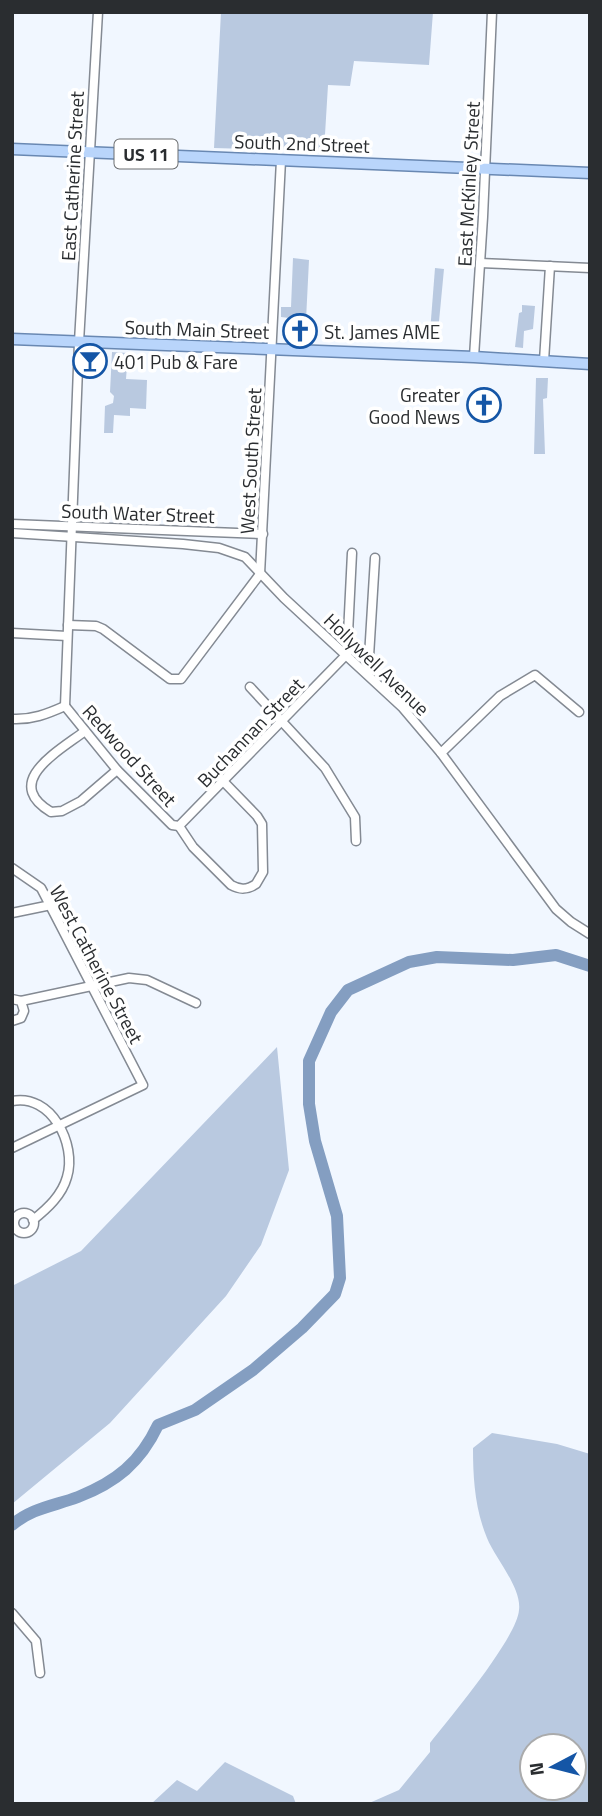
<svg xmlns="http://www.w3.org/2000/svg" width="602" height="1816" viewBox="0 0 602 1816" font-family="'Titillium Web',sans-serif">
<rect width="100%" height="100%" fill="#f1f7ff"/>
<g fill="#b9c9e0" fill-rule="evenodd">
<path d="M221,12H433L429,65L354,61L350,86L328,85L324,151L214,148Z"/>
<path d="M293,258L309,260L306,320L281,317V307H291Z"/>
<path d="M435,268L444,269L438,332H430Z"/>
<path d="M522,305L535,306L533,329L524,331L523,348L515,347L519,313L522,312Z"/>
<path d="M112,352L128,353L126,379L147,380L146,409L130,408V416L114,415L113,433H104L105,406L113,403L114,396L110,392Z"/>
<path d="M536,378H548L547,398L543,399L545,454H534Z"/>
<path d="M277,1047L289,1170L261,1245L226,1296L110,1423L12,1504V1286L81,1251Z"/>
<path d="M492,1433L557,1444L590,1454V1804H367L399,1790L430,1752V1743C450,1718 517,1638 519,1610C522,1588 495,1558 487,1538C475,1509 473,1479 473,1448ZM532,1746H574V1788H532Z"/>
<path d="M225,1762L293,1796L296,1804H151L177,1780L197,1791Z"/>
</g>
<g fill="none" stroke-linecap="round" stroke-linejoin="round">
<path stroke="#849ec1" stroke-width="12" d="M12,1525C32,1508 54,1506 78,1497C116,1482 140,1463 158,1425L195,1410L253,1370L302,1328L335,1294L340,1278L337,1216L315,1141L309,1104V1061L331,1012L348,990L409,962L437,957L513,960L556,955L590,966"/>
<g stroke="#848a93" stroke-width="11">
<g id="minor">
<path d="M480,263L590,268"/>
<path d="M474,357L483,217L492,12"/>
<path d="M544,361L550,266"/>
<path d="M12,524L263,534"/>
<path d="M12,533L183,544L219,548L245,557L284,598L402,707L441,753L556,909L571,922L590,934"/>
<path d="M260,574L281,160"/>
<path d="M68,625L96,626L103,629L170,679H181L260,574"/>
<path d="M12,633L67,636"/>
<path d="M368,673L375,558"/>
<path d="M250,687L325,768L355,817L356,841"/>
<path d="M65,706L79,342L98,12"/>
<path d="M65,706L117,770L172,825L179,826L347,654L352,553"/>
<path d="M12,719C32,720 47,714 65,706"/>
<path d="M85,731C59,751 1,782 51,812L62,811L81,801L117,770"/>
<path d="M441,753L500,696L535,675L579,712"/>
<path d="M179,826L193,847L231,885C240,890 247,890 256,884L263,872L262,824L257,816L223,781"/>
<path d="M12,868L41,888L143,1085L12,1148"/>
<path d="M12,913L51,905"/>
<path d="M12,999L21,1001L24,1011L21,1018L12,1021"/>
<path d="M21,1001L129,978L147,980L196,1003"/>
<path d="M12,1101C51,1093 77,1144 67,1177C62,1195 48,1208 33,1220"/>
<circle cx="24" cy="1223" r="10"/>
<path d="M12,1613L36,1641L40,1673"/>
</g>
</g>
<g stroke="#6988b2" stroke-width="13">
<g id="major">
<path d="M12,149L590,173"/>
<path d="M12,339L474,357L590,364"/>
</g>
</g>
<use href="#minor" stroke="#fff" stroke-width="8"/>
<use href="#major" stroke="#b9d5fb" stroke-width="10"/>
</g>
<defs>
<g id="church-ring" transform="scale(1.75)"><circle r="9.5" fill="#fff" stroke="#1556a6" stroke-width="1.5"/><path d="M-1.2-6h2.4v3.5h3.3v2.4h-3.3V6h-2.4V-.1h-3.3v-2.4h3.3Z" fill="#1556a6"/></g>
<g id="bar-ring" transform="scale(1.75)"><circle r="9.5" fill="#fff" stroke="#1556a6" stroke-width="1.5"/><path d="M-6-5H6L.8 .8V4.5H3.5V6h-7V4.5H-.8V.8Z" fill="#1556a6"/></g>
</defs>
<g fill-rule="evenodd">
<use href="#church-ring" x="300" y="331"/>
<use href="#bar-ring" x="90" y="361"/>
<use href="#church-ring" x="484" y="405"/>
</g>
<g text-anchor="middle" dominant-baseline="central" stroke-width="7" stroke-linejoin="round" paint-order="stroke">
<rect fill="#fff" stroke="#6a6c6e" stroke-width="2" x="114.5" y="139.5" width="63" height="29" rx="5"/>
<g font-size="18" font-weight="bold" fill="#2a2d30">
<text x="146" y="154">US 11</text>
</g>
<g font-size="19" fill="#2a2d30" stroke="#fff">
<text transform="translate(302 143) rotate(2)">South 2nd Street</text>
<text transform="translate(72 176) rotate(-87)">East Catherine Street</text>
<text transform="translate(468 184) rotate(-87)">East McKinley Street</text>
<text transform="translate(197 329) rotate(2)">South Main Street</text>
<text transform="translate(250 461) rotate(-87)">West South Street</text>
<text transform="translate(138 513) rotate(2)">South Water Street</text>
<text transform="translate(377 664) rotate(44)">Hollywell Avenue</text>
<text transform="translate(250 732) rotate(-46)">Buchannan Street</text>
<text transform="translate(130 755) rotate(48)">Redwood Street</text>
<text transform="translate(97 964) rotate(62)">West Catherine Street</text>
</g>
<g font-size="19" fill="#2a2d30" stroke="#fff" text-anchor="start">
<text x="324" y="331">St. James AME</text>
<text x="114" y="361">401 Pub &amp; Fare</text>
<text x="460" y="394" text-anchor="end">Greater<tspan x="460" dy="22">Good News</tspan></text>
</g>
</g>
<rect width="602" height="1816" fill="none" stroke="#2a2d30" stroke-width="28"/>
<g transform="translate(553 1767) rotate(263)"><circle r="33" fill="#ffffff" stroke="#aaabac" stroke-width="2"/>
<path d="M0-5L12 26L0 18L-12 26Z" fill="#1556a6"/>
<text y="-10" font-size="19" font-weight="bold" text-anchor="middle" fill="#2a2d30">N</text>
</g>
</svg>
